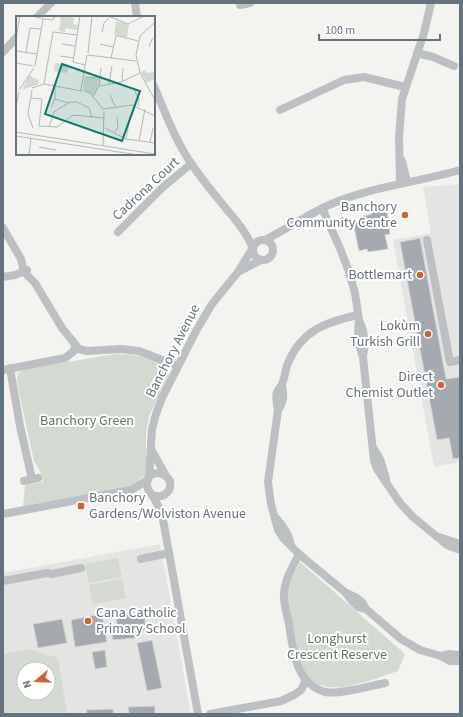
<svg xmlns="http://www.w3.org/2000/svg" width="463" height="717" viewBox="0 0 463 717" font-family="'Source Sans 3',sans-serif">
<rect width="100%" height="100%" fill="#f3f4f0"/>
<g fill="#e4e5e3" fill-rule="evenodd">
<path d="M460,184V462L434,467L393,240L431,233L423,187Z"/>
<path d="M160,544L191,714H3V573ZM24,669H48V693H24Z"/>
</g>
<g fill="#d4dad2" fill-rule="evenodd">
<path d="M115,354C133,354 151,357 167,365L169,375L149,416L146,433V475L130,487L23,506L25,485L43,482L40,471L34,461L19,393L17,379L18,373L26,369Z"/>
<path d="M118,558L122,577L89,583L85,564Z"/>
<path d="M300,562L405,654L398,671C379,677 343,692 324,686C316,684 309,679 304,673C299,667 286,602 287,593C288,581 295,572 300,562Z"/>
<path d="M122,579L126,598L93,604L89,585Z"/>
<path d="M29,649L58,658L67,714H3V654ZM24,669H48V693H24Z"/>
</g>
<g fill="#a4aaaf" stroke="#d5d5d3">
<path d="M379,209L380,213L387,211L390,234L385,235L388,249L368,252L367,249L359,251L353,222L363,220V216L372,214L371,210Z"/>
<path d="M420,238L446,379L460,377V458L453,459L449,438L437,440L400,242Z"/>
<path d="M102,614L107,642L75,647L71,620Z"/>
<path d="M116,615H145V631H134L135,638L113,640L111,626H117Z"/>
<path d="M62,619L67,643L38,648L33,624Z"/>
<path d="M152,640L162,688L147,691L137,643Z"/>
<path d="M105,650L107,667L95,669L92,652Z"/>
<path d="M155,706V714H129L128,707Z"/>
<path d="M113,709L114,714H87L86,710Z"/>
</g>
<g fill="none" stroke-linecap="round" stroke-linejoin="round">
<g stroke="#bdc0c3" stroke-width="8">
<path d="M135,3L137,17"/>
<path d="M240,5L250,3"/>
<path d="M37,17L51,3"/>
<path d="M3,52L17,37"/>
<path d="M417,53L433,57L454,66"/>
<path d="M154,86C165,112 176,143 193,166C201,178 210,189 219,200C231,215 245,229 253,248"/>
<path d="M280,110L344,80L364,77L405,87"/>
<path d="M402,161L407,182"/>
<path d="M400,183L399,138L402,99L424,33L431,3"/>
<path d="M322,208L339,246L348,269L355,293L359,320L363,330L365,344L363,356"/>
<path d="M3,228L21,259L24,272L35,283L62,328L79,349L87,351L121,349L139,351L178,366"/>
<path d="M118,232L163,187L191,164"/>
<circle cx="263" cy="250" r="10"/>
<path d="M265,240C289,228 311,212 336,202C377,186 418,182 460,170"/>
<path d="M427,240L450,362L460,360"/>
<path d="M238,272L261,260"/>
<path d="M3,277L15,275L27,270"/>
<path d="M358,315C326,322 302,330 288,363C285,370 285,378 282,384C281,387 278,389 277,392C275,398 277,405 278,410L268,482L271,504L278,530L283,538L299,554L346,593L355,597L362,602L366,609"/>
<path d="M359,320C357,334 358,344 363,357L374,461L377,469L400,503L413,517L447,545L460,550"/>
<path d="M10,368L20,426L32,479"/>
<path d="M3,370L65,358L74,351L75,346"/>
<path d="M278,410C284,401 284,395 282,385"/>
<path d="M374,449L380,459L386,479"/>
<path d="M152,451L165,474"/>
<path d="M149,477L152,429L156,414L162,398L196,331L212,304L238,272L252,249"/>
<path d="M24,481L38,478"/>
<path d="M153,495C163,499 172,492 170,481C163,469 145,471 147,486C148,491 151,493 153,497C157,502 159,508 162,514L198,714"/>
<path d="M3,514L131,490L148,480"/>
<path d="M277,519C284,527 289,534 291,545"/>
<path d="M439,537L460,544"/>
<path d="M299,554C293,566 285,579 284,593C283,603 287,614 289,624C293,650 295,683 325,692C339,695 370,686 385,683"/>
<path d="M141,559L169,553"/>
<path d="M3,581L47,573L52,574L81,568"/>
<path d="M346,593L352,601L358,607L366,609L401,639L420,650L441,656L450,661H460"/>
<path d="M441,656L449,654L460,655"/>
<path d="M210,714L281,701L294,695L301,690L306,680"/>
</g>
</g>
<g fill="#cc6337" stroke="#fff" stroke-width="1.5">
<circle cx="405" cy="215" r="4"/>
<circle cx="420" cy="275" r="4"/>
<circle cx="428" cy="334" r="4"/>
<circle cx="441" cy="385" r="4"/>
<rect x="77" y="502" width="8" height="8" rx="2"/>
<circle cx="88" cy="621" r="4"/>
</g>
<g text-anchor="middle" dominant-baseline="central" stroke-width="4" stroke-linejoin="round" paint-order="stroke">
<g font-size="14" fill="#66727d" stroke="#fff">
<text transform="translate(146 189) rotate(-43)">Cadrona Court</text>
<text transform="translate(173 351) rotate(-63)">Banchory Avenue</text>
</g>
<g font-size="14" fill="#66727d" stroke="#fff" text-anchor="end">
<text x="397" y="207">Banchory<tspan x="397" dy="16">Community Centre</tspan></text>
<text x="412" y="275">Bottlemart</text>
<text x="420" y="326">Lokùm<tspan x="420" dy="16">Turkish Grill</tspan></text>
<text x="433" y="377">Direct<tspan x="433" dy="16">Chemist Outlet</tspan></text>
<text x="89" y="498" text-anchor="start">Banchory<tspan x="89" dy="16">Gardens/Wolviston Avenue</tspan></text>
<text x="96" y="613" text-anchor="start">Cana Catholic<tspan x="96" dy="16">Primary School</tspan></text>
</g>
<g font-size="14" fill="#677664" stroke="#fff">
<text x="87" y="421">Banchory Green</text>
<text x="337" y="639">Longhurst<tspan x="337" dy="16">Crescent Reserve</tspan></text>
</g>
</g>
<g transform="translate(16 16)">
<rect width="139" height="139" fill="#f3f4f0"/>
<path d="M45,0L58,2L57,8L62,9L61,14L49,12V16L43,15ZM100,5L113,8L111,21L98,19ZM39,47L53,49L52,54L50,57L38,55ZM129,54L131,57L139,56V63L130,67L125,56ZM13,59L22,64L23,68L6,74ZM68,59L70,61L83,63L81,74L77,79L67,73Z" fill="#d4dad2"/>
<path fill="none" stroke="#b2b8bb" stroke-width="1" d="M17,0L27,3L19,50M64,0L57,46L69,49M92,0L112,8L128,0M27,3L37,4L39,0M138,7L124,20L120,39L124,57L139,84M86,16L88,7L93,2M103,20L122,25M0,22L4,0M46,28L59,30M84,28L97,31M133,31L136,23L139,21M0,35L21,38M10,36L14,12L25,13M72,37L76,0M72,39L120,45M44,40L58,42M95,42L100,20H103M0,47L17,50M70,61L83,62M106,65L107,52M28,68L37,16L61,19M93,68L96,50M83,70L85,52M16,72L28,68L66,75L64,73M65,73L71,39M118,73L123,84L122,90M3,74L18,52M16,74L12,98L17,112M67,74L75,78L87,93M94,79L99,90M77,81L83,70L105,66L124,57M15,82L26,83L23,110L41,111L57,99L89,102M39,83V70M0,90L3,76M35,91L39,83L52,87M87,93L116,89L139,100M33,111L38,96L54,86H61L73,92L76,102M89,112L110,123L139,127M0,116L139,138M99,116L102,111L101,101M0,120L122,139M110,123L114,101M123,125L129,93M134,127L137,112M87,130L88,95M23,131L40,134M13,139L15,122"/>
<path fill="#0f766e" fill-opacity="0.15" stroke="#0f766e" stroke-width="2" d="M46,48L124,75L106,125L29,98Z"/>
<rect width="139" height="139" fill="none" stroke="#66727d" stroke-width="2"/>
</g>
<rect width="463" height="717" fill="none" stroke="#66727d" stroke-width="8"/>
<g transform="translate(36 681) rotate(251)"><circle r="19" fill="#ffffff" stroke="#c2c7cb"/>
<path d="M0-3L7 15L0 10L-7 15Z" fill="#cc6337"/>
<text y="-6" font-size="11" font-weight="bold" text-anchor="middle" fill="#66727d">N</text>
</g>
<path d="M319 34v6h121v-6" fill="none" stroke="#66727d" stroke-width="2"/>
<text x="325" y="34" font-size="12" fill="#66727d" stroke="#ffffff" stroke-width="3" paint-order="stroke">100 m</text>
</svg>
